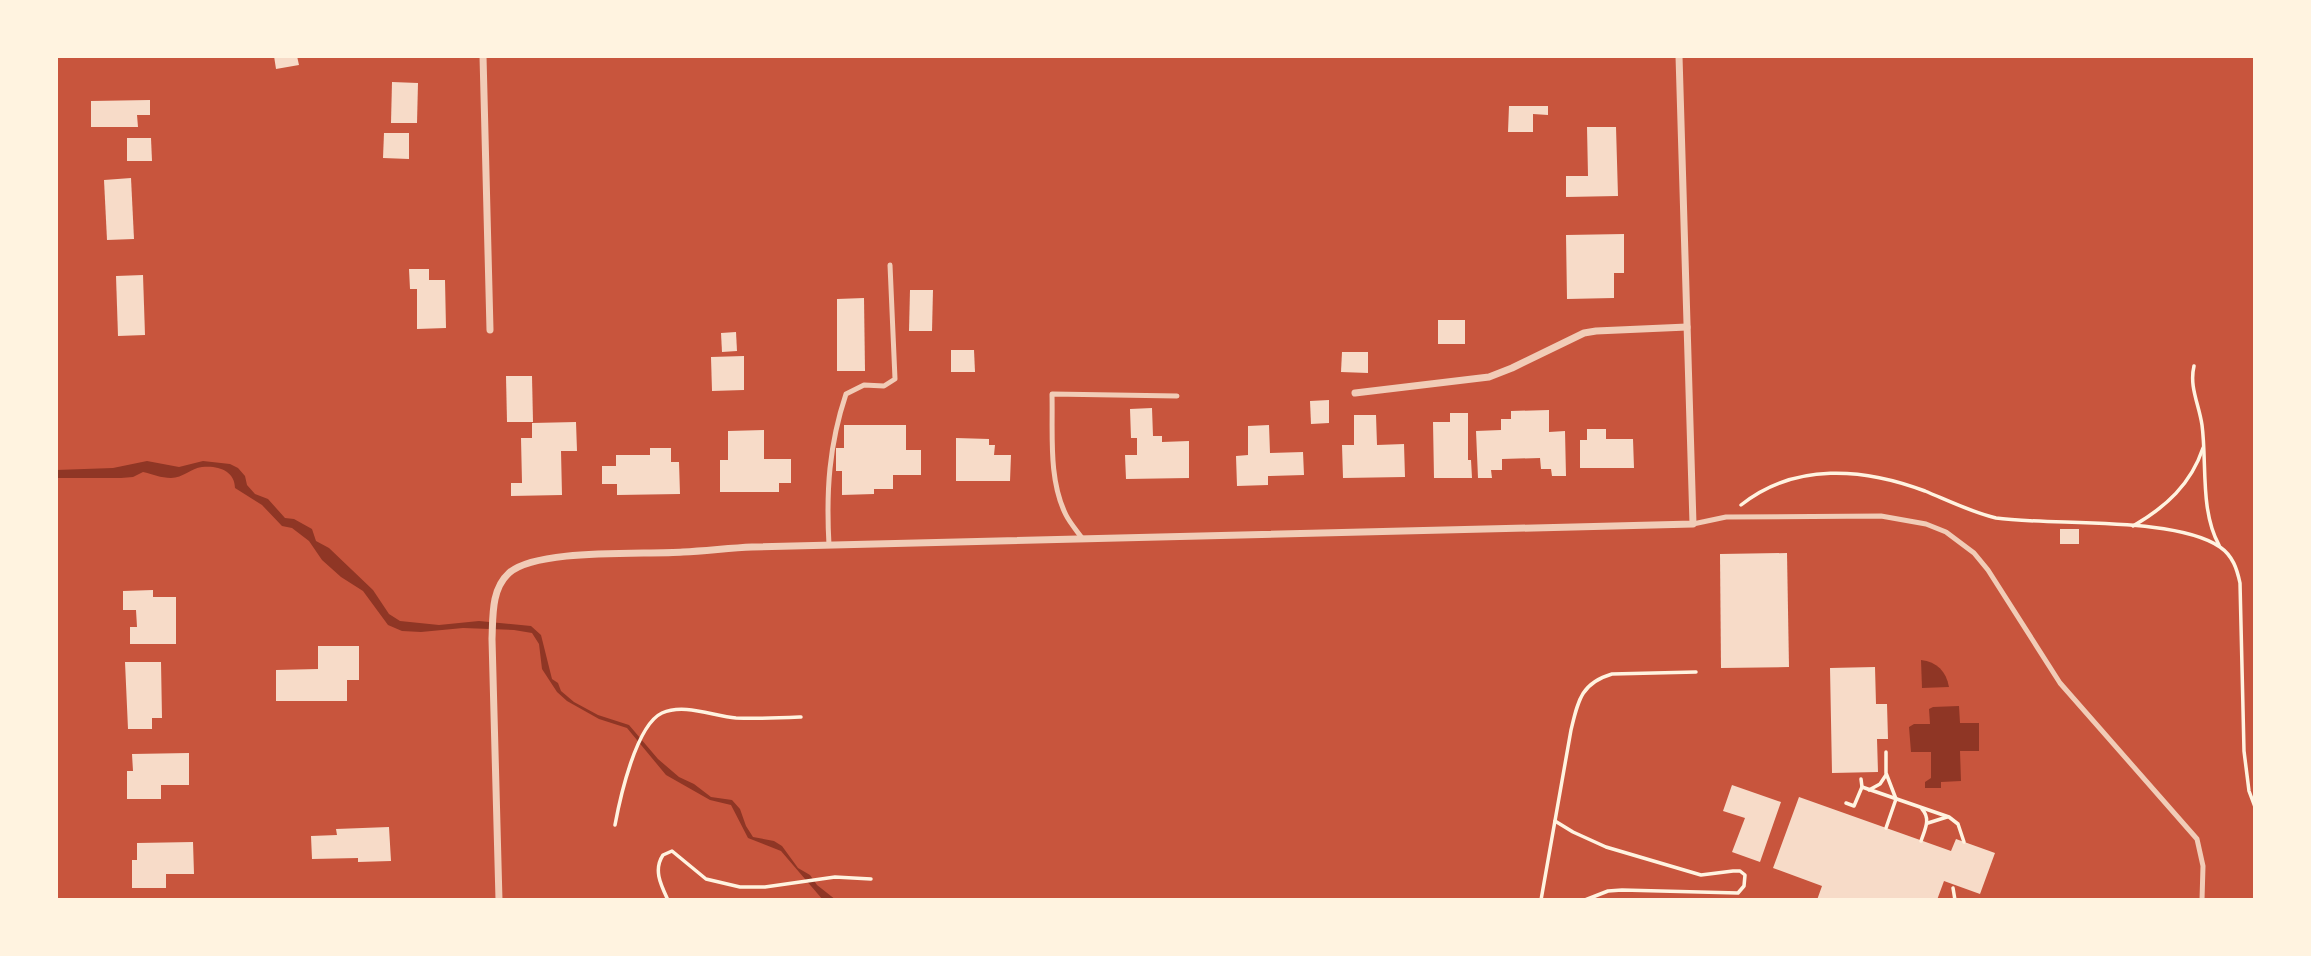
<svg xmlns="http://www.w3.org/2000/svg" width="2311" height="956" viewBox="0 0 2311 956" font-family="Bitter,serif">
<rect width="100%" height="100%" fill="#c8553d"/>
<g fill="#8f3625">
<path d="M147,461L179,467L203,461L230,464L238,468L245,476L247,485L255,494L268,499L285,518L294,519L312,529L316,541L329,548L373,590L389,614L400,621L439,625L479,621L531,626L541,635L552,679L558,683L561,691L574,702L598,715L629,725L658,759L679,777L694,784L711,797L732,800L740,809L746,826L753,837L774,841L782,846L798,868L810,875L817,885L836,900H823L781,851L748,838L731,805L710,800L666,775L627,728L599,719L567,701L557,692L542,669L539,644L532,633L514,630L463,628L421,632L402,631L388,625L363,591L341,577L322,560L309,541L292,528L282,526L262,505L235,488C235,471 218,465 202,467C191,468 183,478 171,478C161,478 152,474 143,472L133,477L121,478H56V470L113,468Z"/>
<path d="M1921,660C1937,662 1946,671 1949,687L1922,688Z"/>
<path d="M1959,706L1960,723H1979V751H1960L1961,781L1941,782V788H1925V782L1931,778V752H1911L1909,727L1914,724H1930L1929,709L1933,707Z"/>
</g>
<g fill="#f7dbc8">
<path d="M274,56H297L299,65L276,69Z"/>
<path d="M392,82L418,83L417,123H391Z"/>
<path d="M150,100V115H137L138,127H91V101Z"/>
<path d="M1509,106H1548V115L1533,114V132H1508Z"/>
<path d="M1587,127H1616L1618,196L1566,197V176H1588Z"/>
<path d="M384,133H409V159L383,158Z"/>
<path d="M127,138H151L152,161H127Z"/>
<path d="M131,178L134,239L107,240L104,180Z"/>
<path d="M1624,234V273H1614V298L1567,299L1566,235Z"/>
<path d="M409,269H429V280H445L446,328L417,329V289H410Z"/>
<path d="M143,275L145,335L118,336L116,276Z"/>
<path d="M910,290H933L932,331H909Z"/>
<path d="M864,298L865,371H837V299Z"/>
<rect x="1438" y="320" width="27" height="24"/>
<path d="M736,332L737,351L722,352L721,333Z"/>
<path d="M951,350H974L975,372H951Z"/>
<path d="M1342,352H1368V373L1341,372Z"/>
<path d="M744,356V390L712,391L711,357Z"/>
<path d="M506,376H532L533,422H507Z"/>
<path d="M1329,400V423L1311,424L1310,401Z"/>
<path d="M1152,408L1153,436H1162V442L1189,441V478L1126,479L1125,455H1137V438H1131L1130,409Z"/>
<path d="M1549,410V432L1565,431L1566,476H1552L1551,469H1541L1540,458L1502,459V470H1491L1492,478H1478L1476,431L1501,430V419H1511V411Z"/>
<path d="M1450,413H1468V460H1471L1472,478H1434L1433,422H1450Z"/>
<path d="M1354,415H1376L1377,445L1404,444L1405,477L1343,478L1342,445H1354Z"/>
<path d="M576,422L577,451H561L562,495L511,496V483H522L521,438H532V423Z"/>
<path d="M844,425H906V450H921V475H893V489H874V494L842,495V471H836V448H844Z"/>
<path d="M1269,425L1270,453L1303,452L1304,475L1268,476V485L1237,486L1236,456L1248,455V426Z"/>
<path d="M1587,429H1606V439H1633L1634,468H1580V440H1587Z"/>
<path d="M764,430V459H791V483H779V492H720V460H728V431Z"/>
<path d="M956,438L989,439V445H995L994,455H1011L1010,481H956Z"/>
<path d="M650,448H671V462H679L680,494L617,495V484H602V466H616V455H650Z"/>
<rect x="2060" y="529" width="19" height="15"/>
<path d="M1787,553L1789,667L1721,668L1720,554Z"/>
<path d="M153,590V597H176V644H130V627H137L136,610H123V591Z"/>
<path d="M318,646H359V680H347V701H276V670L318,669Z"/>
<path d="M125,662H161L162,718H152V729H128Z"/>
<path d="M1875,667L1876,704H1887L1888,739H1877L1878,772L1832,773L1830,668Z"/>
<path d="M189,753V785H161V799H127V771H133L132,754Z"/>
<path d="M1732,785L1781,802L1760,862L1732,852L1745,818L1723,811Z"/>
<path d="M1799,797L1951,851L1956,839L1995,853L1980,894L1944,881L1937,900H1817L1822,886L1773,868Z"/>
<path d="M389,827L391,861L358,862V858L312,859L311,836L337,835L336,829Z"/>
<path d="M193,842L194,874H166V888H132V860H137V843Z"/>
</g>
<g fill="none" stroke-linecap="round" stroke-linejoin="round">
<g stroke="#fff3e0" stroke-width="3.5">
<path d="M2194,366C2189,387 2199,404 2202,425C2207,463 2200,511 2219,545"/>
<path d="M1741,505C1795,462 1864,468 1925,491C1949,501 1971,512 1996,518C2053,526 2175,516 2220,547C2233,556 2237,569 2240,583L2244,751L2249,791L2255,807"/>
<path d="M2133,526C2166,507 2191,484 2203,448"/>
<path d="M1862,787L1949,817L1958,824L1964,842"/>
<path d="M1869,790L1880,784L1886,775"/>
<path d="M1846,803L1854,806L1862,787L1861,779"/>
<path d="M1555,821L1573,832L1606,847L1701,875L1733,871H1740L1745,875L1744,886L1738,893L1622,890L1608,891L1585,900"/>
<path d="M1928,823L1947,817"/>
<path d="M615,825C620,798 636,725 662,713C684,703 713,716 736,718C758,719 779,718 801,717"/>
<path d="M1886,828L1896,799L1886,773V752"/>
<path d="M1921,841C1925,829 1931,819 1922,809"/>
<path d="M1953,888L1955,900"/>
<path d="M668,900C661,885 653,870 663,855L672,851L706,879L740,887H765L835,877L871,879"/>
<path d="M1541,900L1571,730C1578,701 1581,683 1612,674L1696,672"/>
</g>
<g stroke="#f1ccb7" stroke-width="5">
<path d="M1693,524L1726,517L1881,516L1926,524L1946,532L1974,553L1988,570L2060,683L2197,839L2203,866L2202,900"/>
<path d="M1082,538C1077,531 1070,523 1066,515C1048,479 1053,433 1052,394L1177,396"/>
<path d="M829,545C826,491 829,445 846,394L864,385L884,386L895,379L890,265"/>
</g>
<g stroke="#f1ccb7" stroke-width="7">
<path d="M483,56L490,330"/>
<path d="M1355,393L1489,377L1512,368L1584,333L1596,331L1687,327"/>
<path d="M499,900L492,639C493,617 491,589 509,573C537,548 643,555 683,552C706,551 729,548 752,547L1693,524L1679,56"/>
</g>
</g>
<rect width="2311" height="956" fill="none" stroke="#fff3e0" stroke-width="116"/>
</svg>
